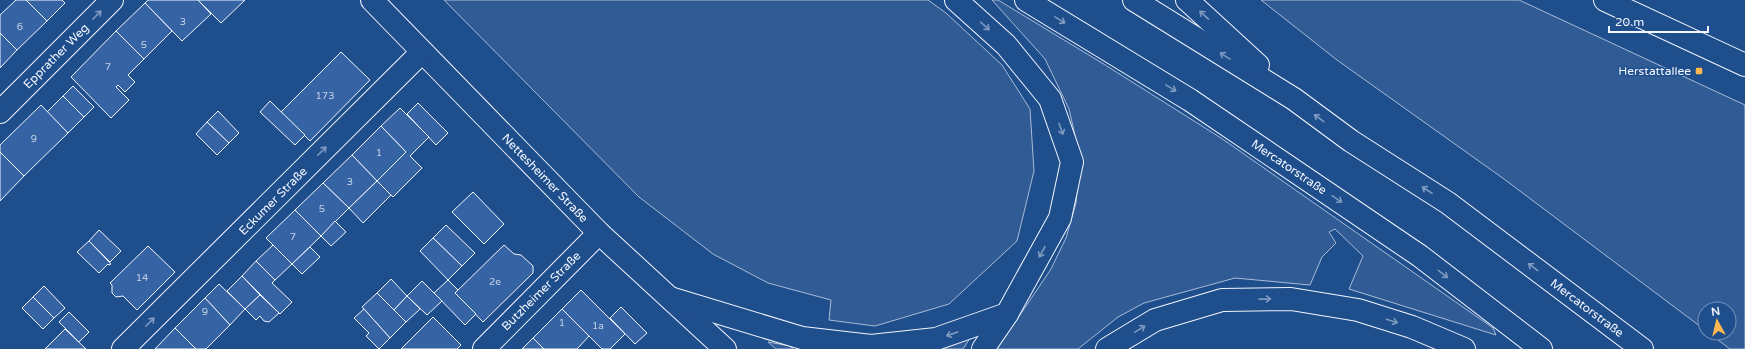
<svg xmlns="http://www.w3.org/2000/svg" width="1745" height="349" viewBox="0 0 1745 349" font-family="'Varela Round',sans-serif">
<rect width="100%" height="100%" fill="#1f4e8c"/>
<g fill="#305b95" stroke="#a8bbd7">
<path d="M444,0H928L946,13L1002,65L1030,109L1034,171L1017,241L949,304L875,326L829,320L831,300L768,283L713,254L639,197Z"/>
<path d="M992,0H998L1102,63L1221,138L1493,328L1496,335L1349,289L1363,256L1335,229L1329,232L1336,243L1322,257L1310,285L1235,278L1144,303L1118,317L1078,349H997L1051,269L1066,238L1076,203L1080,157L1069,109L1045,59Z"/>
<path d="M1261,0H1519L1745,105V349H1730L1709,333H1729V309H1705V330L1504,179L1337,60Z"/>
<path d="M974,332L963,349H925Z"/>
<path d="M768,342L790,346L793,349H776Z"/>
</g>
<g fill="#3563a3" stroke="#f2f6ff">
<path d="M16,0H26L47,21L17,50L0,33V15Z"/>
<path d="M26,0H62L65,3L47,21Z"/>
<path d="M148,0H198L211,14L182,41L145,3Z"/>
<path d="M198,0H245L221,23Z"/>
<path d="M145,3L172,31L144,59L116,31Z"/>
<path d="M116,31L144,59L128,75L135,82L125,92L118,85L116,87L129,100L111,118L71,77Z"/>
<path d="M0,33L17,50L0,68Z"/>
<path d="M341,52L370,80L310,141L281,112Z"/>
<path d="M73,86L94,107L84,117L63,96Z"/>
<path d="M63,96L84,117L68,133L47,112Z"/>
<path d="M270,101L305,135L295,145L260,112Z"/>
<path d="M418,103L448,133L436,145L407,114Z"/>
<path d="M41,105L68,133L24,176L0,152V145Z"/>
<path d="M400,108L429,137L410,156L422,168L393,197L377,181L406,152L381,126Z"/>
<path d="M218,111L239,133L229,143L207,122Z"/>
<path d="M207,122L229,143L217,155L196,134Z"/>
<path d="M381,126L406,152L377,181L352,155Z"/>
<path d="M0,152L24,176L0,201Z"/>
<path d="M352,155L377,181L349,208L323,183Z"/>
<path d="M377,181L391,195L363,223L349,208Z"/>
<path d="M323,183L349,208L321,236L295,210Z"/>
<path d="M473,192L504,224L484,244L452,212Z"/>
<path d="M295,210L321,236L292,264L266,238Z"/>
<path d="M335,221L346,232L331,246L321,236Z"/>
<path d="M446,225L475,253L462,266L433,238Z"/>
<path d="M99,230L121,251L110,262L89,241Z"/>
<path d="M433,238L462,266L448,280L420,251Z"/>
<path d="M89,241L111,264L109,265L108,264L99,273L77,252Z"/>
<path d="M273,245L292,264L275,280L256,261Z"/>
<path d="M504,245L514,254L521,255L533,266V273L483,322L455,293Z"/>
<path d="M148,246L175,272L137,310L123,296L116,297L112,293V285L110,283Z"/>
<path d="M310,247L320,257L302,274L292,264Z"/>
<path d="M256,261L275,280L272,283L292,302L280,314L242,276Z"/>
<path d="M242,276L260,295L245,309L227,291Z"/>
<path d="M391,279L407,296L394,310L377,293Z"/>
<path d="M448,280L458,290L455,293L476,314L465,325L434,293Z"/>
<path d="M422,281L442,301L427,315L407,296Z"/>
<path d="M219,284L245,309L230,325L205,298Z"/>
<path d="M44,286L65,308L54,318L33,297Z"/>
<path d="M581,290L625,334L610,349H602L562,309Z"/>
<path d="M377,293L406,322L390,338L362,307Z"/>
<path d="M260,295L279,313L269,322L264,321L260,316L256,320L245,309Z"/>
<path d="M407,296L420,309L406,322L394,310Z"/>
<path d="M33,297L54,318L43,329L22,308Z"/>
<path d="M205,298L230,325L206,349H196L175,328Z"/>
<path d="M621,307L647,333L635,344L610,318Z"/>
<path d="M364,309L390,338L379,349L366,336L369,333L354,318Z"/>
<path d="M562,309L589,336L577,349H544L533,338Z"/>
<path d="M69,312L89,332L79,342L59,322Z"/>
<path d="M433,317L461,345L457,349H401Z"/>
<path d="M175,328L196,349H155Z"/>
<path d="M65,329L86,349H45Z"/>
<path d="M533,338L544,349H522Z"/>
</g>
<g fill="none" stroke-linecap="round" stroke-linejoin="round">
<g stroke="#f2f6ff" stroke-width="24">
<g id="street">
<path d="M372,0L599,233L725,349"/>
<path d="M0,112L112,0"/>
<path d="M123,349L422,52"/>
<path d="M484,349L599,233"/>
</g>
</g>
<g stroke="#f2f6ff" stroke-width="24">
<g id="secondary">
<path d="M1026,0L1190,100L1420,256L1541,349"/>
<path d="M1134,0L1294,99L1351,141L1448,203L1642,349"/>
<path d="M1187,0L1258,65"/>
<path d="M1605,0L1745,65"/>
<path d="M670,298L802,338L871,346L936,339L1007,314L1060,218L1072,162L1050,99L1006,45L956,0"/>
<path d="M983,349L1007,314"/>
<path d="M1107,349L1155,320L1222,300L1291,299L1358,310L1412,327L1464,349"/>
</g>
</g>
<use href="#street" stroke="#1f4e8c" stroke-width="22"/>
<use href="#secondary" stroke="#1f4e8c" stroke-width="22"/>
</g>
<defs><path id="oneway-shaft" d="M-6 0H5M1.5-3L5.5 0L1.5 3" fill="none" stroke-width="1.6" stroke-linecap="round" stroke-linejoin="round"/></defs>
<g stroke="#7e9ac0">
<use href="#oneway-shaft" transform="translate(97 15) rotate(-45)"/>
<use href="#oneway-shaft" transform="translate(1204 15) rotate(-137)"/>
<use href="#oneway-shaft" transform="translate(1060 20) rotate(31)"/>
<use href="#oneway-shaft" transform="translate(985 26) rotate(42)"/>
<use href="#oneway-shaft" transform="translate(1225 56) rotate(-148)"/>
<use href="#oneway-shaft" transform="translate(1171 88) rotate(31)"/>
<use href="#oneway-shaft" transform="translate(1319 118) rotate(-143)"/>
<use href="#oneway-shaft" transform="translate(1061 129) rotate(71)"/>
<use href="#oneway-shaft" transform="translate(322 151) rotate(-45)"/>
<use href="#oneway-shaft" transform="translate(1427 190) rotate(-147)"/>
<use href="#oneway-shaft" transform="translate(1337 199) rotate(34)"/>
<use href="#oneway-shaft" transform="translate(1042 252) rotate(119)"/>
<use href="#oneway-shaft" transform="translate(1533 267) rotate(-143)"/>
<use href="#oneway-shaft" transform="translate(1443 274) rotate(38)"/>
<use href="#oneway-shaft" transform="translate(1265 299) rotate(-1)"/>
<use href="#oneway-shaft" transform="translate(1392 321) rotate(18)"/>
<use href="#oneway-shaft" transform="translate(150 322) rotate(-45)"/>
<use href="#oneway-shaft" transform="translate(1140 329) rotate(-31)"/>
<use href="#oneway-shaft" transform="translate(952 334) rotate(161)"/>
</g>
<rect fill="#ffb74d" stroke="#1f4e8c" stroke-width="1.5" x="1695" y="67" width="8" height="8" rx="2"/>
<g text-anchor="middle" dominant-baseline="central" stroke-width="3" stroke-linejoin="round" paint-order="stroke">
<g font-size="10" fill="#c3d1e8">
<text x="183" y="22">3</text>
<text x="20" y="27">6</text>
<text x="144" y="45">5</text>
<text x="108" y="67">7</text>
<text x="325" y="96">173</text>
<text x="34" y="139">9</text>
<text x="379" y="153">1</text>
<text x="350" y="182">3</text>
<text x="322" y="209">5</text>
<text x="293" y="237">7</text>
<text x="142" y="278">14</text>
<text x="495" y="282">2e</text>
<text x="205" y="312">9</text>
<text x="562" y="323">1</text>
<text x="598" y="326">1a</text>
</g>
<g font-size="12" fill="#f2f6ff" stroke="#1f4e8c">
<text transform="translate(56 56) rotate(-45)">Epprather Weg</text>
<text transform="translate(1289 167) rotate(34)">Mercatorstraße</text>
<text transform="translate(545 178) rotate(46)">Nettesheimer Straße</text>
<text transform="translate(273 201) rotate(-45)">Eckumer Straße</text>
<text transform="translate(541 291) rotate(-45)">Butzheimer Straße</text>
<text transform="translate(1587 308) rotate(37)">Mercatorstraße</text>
</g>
<g font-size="12" fill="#f2f6ff" stroke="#1f4e8c" text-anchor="end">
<text x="1691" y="71">Herstattallee</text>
</g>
</g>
<g transform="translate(1717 321) rotate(352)"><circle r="19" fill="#1f4e8c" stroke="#7391ba"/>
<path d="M0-3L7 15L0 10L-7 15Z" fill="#ffb74d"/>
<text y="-6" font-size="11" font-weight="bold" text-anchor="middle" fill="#f2f6ff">N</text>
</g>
<path d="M1609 26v6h99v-6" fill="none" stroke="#f2f6ff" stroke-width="2"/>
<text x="1615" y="26" font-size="12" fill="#f2f6ff" stroke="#1f4e8c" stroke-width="3" paint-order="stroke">20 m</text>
</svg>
